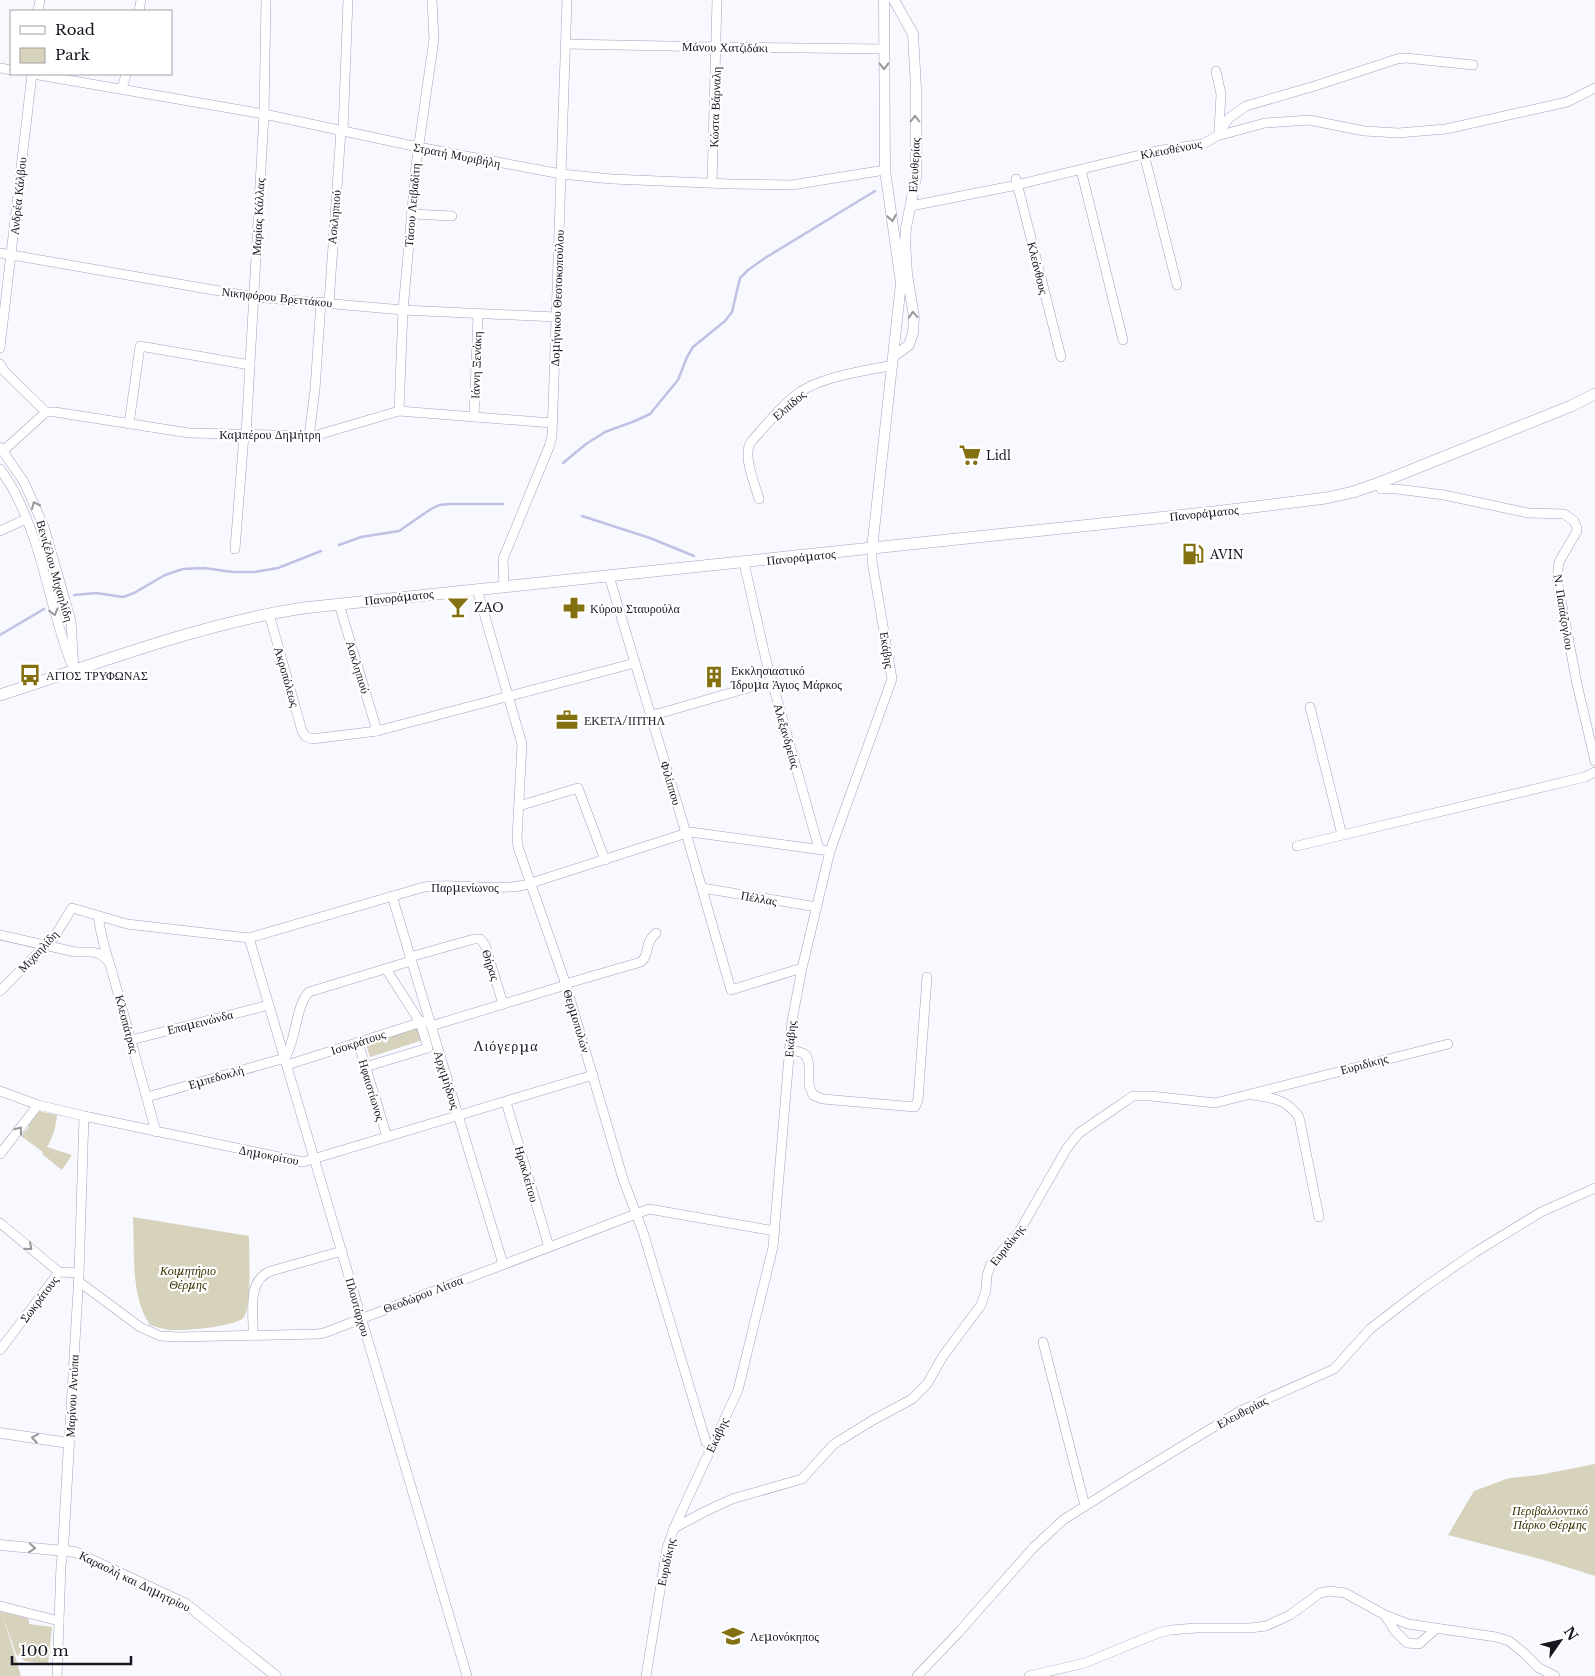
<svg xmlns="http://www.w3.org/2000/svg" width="1595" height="1676" viewBox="0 0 1595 1676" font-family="'Libre Baskerville',serif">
<rect width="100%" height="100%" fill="#f8f8ff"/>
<g fill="#d7d2bb">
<path d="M419,1027L423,1040L370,1057L366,1044Z"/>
<path d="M38,1111L57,1115C56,1127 53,1137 47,1147L72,1155L62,1170L42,1154L43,1152L21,1136L29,1127L28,1126Z"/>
<path d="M133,1217L249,1236C249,1252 252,1305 244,1317C237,1327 183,1331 169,1330C163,1329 156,1327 150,1325C130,1296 135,1252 133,1217Z"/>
<path d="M1595,1464V1576L1544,1560L1448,1535L1474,1491L1509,1478L1539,1475Z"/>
<path d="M0,1611L29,1619V1624L52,1627L48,1664L25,1661L16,1654L3,1616L21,1676H0Z"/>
</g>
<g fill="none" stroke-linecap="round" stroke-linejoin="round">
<g stroke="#c0c1e4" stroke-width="2.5">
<path d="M563,463L586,444L605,432L635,421L650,414L678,380L687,357L693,347L725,321L732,312L740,278L748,270L765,258L875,191"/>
<path d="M582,516L650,538L694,556"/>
<path d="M339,545L361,537L399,531L431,509L439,505L449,504H503"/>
<path d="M74,595L96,593L123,597L134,593L165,575L183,569L204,568L233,572H254L278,568L321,551"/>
<path d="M0,635L44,609"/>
</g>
<g stroke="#a1a2c1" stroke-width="10">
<g id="minor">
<path d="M38,11L40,0"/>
<path d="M139,11L141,0"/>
<path d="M566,44L717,47L883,49"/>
<path d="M0,68L11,70"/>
<path d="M1216,71L1221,94L1219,130"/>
<path d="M33,74L264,114L418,147L561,174L612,179L731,184L792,185L885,170"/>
<path d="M122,89L126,74"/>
<path d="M343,131L348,0"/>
<path d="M1217,136L1265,123L1309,120L1364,131L1398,133L1446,129L1567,102L1595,88"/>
<path d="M1144,154L1177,285"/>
<path d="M1081,170L1123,340"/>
<path d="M1016,179L1061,357"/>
<path d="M712,183L717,0"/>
<path d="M911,206L1017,185L1156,151L1203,144L1217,136L1229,118L1246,106L1318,85L1397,59L1406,58L1473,65"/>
<path d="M412,214L452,216"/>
<path d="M0,253L254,297L403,310L556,317"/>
<path d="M329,303L341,130"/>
<path d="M0,348L32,74"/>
<path d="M0,364L4,371L46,412L3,451"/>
<path d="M399,411L403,310L416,165L434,39L432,0"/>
<path d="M46,412H55L189,433L314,436L399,411L552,423"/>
<path d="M474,417L478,314"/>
<path d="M129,424L140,346L250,365"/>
<path d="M246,435L264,114L266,0"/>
<path d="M309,436L315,389L321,302"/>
<path d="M0,447L24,482L44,527L71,621L74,670"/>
<path d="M0,469C6,478 12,486 16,495C43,548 50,608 71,663"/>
<path d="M1379,483L1381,489H1397L1444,495L1528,513L1564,514L1574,521L1577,528V531L1559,562L1557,579L1577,684L1595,761"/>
<path d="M759,499C755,484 742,455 751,442C766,425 782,405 800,392C824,376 865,371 893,365"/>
<path d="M0,531L26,519"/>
<path d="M235,549L244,435"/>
<path d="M744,563L766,660L819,849"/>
<path d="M609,576L686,833L731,990L802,968"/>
<path d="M504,587L503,559L549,447L552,436L567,0"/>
<path d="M477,589L522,744L517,838L518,847L566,985L623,1179L643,1232L706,1442L711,1447"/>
<path d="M339,604L377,731"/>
<path d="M269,614L302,731L305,736L312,739L377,731L635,663"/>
<path d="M1310,707L1342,835"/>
<path d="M650,715L661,713L772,681"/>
<path d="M519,806L578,788L605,860"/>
<path d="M1297,846L1585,777L1595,772"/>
<path d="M702,888L817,907"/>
<path d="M392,896L503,1264"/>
<path d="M98,916C101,935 105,951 111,968L156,1132"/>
<path d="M0,935L75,952H92L100,954L107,960"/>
<path d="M249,938L467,1676"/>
<path d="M410,957L474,939H480L485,945L503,1004"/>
<path d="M565,984L641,962C651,953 643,945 656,933"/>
<path d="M0,991L55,936L72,908L127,924L249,938L424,887C457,882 492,892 525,885L690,832L830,851"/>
<path d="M431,1026L566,985"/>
<path d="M131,1040L269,1005"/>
<path d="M358,1042L387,1137"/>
<path d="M789,1049L803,1053L807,1057L809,1066V1085L813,1095L823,1099L915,1107L918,1100L927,977"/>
<path d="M287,1065L425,1021"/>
<path d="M365,1067L428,1048L420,1022L386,969"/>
<path d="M0,1091L38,1105L84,1116L303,1162L593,1075"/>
<path d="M1253,1095C1273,1098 1286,1099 1299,1117L1319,1217"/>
<path d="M147,1097L285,1058C296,1041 296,1004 309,992L411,961"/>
<path d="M506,1102L549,1247"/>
<path d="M0,1154L38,1105"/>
<path d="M0,1223L59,1272L79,1273"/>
<path d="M78,1281L140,1327L160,1336L179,1337L318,1334L324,1333L649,1209L775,1231"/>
<path d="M253,1335C254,1314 246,1280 271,1271L342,1251"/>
<path d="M1043,1342L1085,1506"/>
<path d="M0,1350L59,1272"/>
<path d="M69,1443L79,1273L84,1116"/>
<path d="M674,1528L738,1390L773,1247L792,1021L802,968L830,851L892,679L872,561V549"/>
<path d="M0,1606L59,1621"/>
<path d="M1385,1615L1395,1631L1407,1643L1419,1644L1436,1629"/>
<path d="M57,1676L61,1565L63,1550"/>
<path d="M646,1676L667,1548L674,1528L706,1511L732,1499L802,1479L834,1444L873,1420L912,1399L927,1384L943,1356L981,1305L986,1290L987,1275L991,1264L1019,1232L1067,1148L1079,1133L1117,1107L1133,1096H1151L1215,1103L1448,1044"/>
<path d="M917,1676L958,1633L1034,1547L1063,1520L1128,1479L1240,1411L1334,1369L1370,1329L1422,1289L1474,1253L1541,1212L1595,1188"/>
<path d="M1029,1676L1085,1663L1158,1633L1171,1630L1196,1628H1250L1266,1626L1290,1615L1320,1593L1330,1591L1345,1593L1385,1615L1408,1624L1496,1637L1509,1641L1524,1653L1539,1668L1555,1676"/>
</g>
</g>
<g stroke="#a1a2c1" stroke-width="11">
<g id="tertiary">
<path d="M894,356L909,345L913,333L914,317L907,274L905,241L906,228L916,177V88L913,34L894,0"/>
<path d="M872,549L901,283L885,170L884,0"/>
<path d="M0,1433L69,1443L63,1550"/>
<path d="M0,1545L75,1552L186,1604L276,1676"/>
</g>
</g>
<g stroke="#a1a2c1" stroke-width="12">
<path id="secondary" d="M0,695C100,663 199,624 303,608L1214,512L1326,498L1353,492L1379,483L1571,406L1595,394"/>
</g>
<use href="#minor" stroke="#fff" stroke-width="9"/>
<use href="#tertiary" stroke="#fff" stroke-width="10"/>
<use href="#secondary" stroke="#fff" stroke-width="11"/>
</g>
<defs><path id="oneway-chevron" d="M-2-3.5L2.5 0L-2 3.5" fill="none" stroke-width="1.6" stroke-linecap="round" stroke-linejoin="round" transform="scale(1.25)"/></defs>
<g stroke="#96969b">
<use href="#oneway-chevron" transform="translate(884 66) rotate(89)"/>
<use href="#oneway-chevron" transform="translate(915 119) rotate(-90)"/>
<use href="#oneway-chevron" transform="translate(892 218) rotate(81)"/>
<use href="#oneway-chevron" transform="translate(913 315) rotate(-94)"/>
<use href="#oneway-chevron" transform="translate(35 505) rotate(-114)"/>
<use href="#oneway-chevron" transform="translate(54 612) rotate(75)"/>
<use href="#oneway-chevron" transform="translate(19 1130) rotate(-53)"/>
<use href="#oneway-chevron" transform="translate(29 1247) rotate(40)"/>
<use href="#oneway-chevron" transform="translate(35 1438) rotate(-172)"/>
<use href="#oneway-chevron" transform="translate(32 1548) rotate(5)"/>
</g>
<defs>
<g id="supermarket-bare" transform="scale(1.725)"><path d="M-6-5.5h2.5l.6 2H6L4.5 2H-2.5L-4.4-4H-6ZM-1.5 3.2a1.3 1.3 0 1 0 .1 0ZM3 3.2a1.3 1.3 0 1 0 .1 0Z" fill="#837010" stroke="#fff" stroke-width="2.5" paint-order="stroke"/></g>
<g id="fuel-bare" transform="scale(1.725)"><path d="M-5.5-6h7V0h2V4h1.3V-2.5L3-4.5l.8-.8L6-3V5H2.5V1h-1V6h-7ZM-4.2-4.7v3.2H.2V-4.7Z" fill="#837010" stroke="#fff" stroke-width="2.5" paint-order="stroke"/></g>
<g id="bar-bare" transform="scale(1.725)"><path d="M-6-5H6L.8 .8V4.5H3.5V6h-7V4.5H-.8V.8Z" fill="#837010" stroke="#fff" stroke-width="2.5" paint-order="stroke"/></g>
<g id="pharmacy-bare" transform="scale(1.725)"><path d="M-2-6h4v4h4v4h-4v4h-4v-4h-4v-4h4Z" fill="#837010" stroke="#fff" stroke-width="2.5" paint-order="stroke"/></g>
<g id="bus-bare" transform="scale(1.725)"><path d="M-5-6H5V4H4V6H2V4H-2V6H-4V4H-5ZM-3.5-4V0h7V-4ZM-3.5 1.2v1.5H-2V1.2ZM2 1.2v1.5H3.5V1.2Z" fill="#837010" stroke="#fff" stroke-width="2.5" paint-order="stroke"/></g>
<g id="building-bare" transform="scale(1.725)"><path d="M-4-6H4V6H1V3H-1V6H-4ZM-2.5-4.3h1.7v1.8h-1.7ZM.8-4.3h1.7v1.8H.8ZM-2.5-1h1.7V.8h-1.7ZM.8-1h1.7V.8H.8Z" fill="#837010" stroke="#fff" stroke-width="2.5" paint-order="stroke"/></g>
<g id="office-bare" transform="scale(1.725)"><path d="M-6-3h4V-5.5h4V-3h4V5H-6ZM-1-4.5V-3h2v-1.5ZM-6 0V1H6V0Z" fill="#837010" stroke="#fff" stroke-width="2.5" paint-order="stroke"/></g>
<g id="school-bare" transform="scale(1.725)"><path d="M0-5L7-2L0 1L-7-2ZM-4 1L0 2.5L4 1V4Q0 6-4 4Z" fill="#837010" stroke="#fff" stroke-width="2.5" paint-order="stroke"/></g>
</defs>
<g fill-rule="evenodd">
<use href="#supermarket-bare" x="970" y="455"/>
<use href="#fuel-bare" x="1193" y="554"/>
<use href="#bar-bare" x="458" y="607"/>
<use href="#pharmacy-bare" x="574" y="608"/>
<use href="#bus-bare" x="30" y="675"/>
<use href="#building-bare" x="714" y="677"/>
<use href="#office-bare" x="567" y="720"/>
<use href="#school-bare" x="733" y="1636"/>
</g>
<g text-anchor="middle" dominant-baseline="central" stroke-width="4.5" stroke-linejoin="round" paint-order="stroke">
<g font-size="12" fill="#161621" stroke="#fff">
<text transform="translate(725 47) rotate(1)">Μάνου Χατζιδάκι</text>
<text transform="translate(715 107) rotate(-88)">Κώστα Βάρναλη</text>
<text transform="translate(1171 149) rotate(-11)">Κλεισθένους</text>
<text transform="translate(457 155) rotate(11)">Στρατή Μυριβήλη</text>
<text transform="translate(914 165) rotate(-87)">Ελευθερίας</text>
<text transform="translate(18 196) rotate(-84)">Ανδρέα Κάλβου</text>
<text transform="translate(412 205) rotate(-85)">Τάσου Λειβαδίτη</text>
<text transform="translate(258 217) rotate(-87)">Μαρίας Κάλλας</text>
<text transform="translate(334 217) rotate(-85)">Ασκληπιού</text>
<text transform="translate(1038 268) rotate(76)">Κλεάνθους</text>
<text transform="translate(277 297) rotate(6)">Νικηφόρου Βρεττάκου</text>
<text transform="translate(557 298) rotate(-88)">Δομήνικου Θεοτοκοπούλου</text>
<text transform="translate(476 365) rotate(-88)">Ιάννη Ξενάκη</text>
<text transform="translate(789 405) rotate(-41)">Ελπίδος</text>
<text x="270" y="434">Καμπέρου Δημήτρη</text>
<text transform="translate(1204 513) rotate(-6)">Πανοράματος</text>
<text transform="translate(801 557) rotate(-6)">Πανοράματος</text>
<text transform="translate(55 571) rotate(74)">Βενιζέλου Μιχαηλίδη</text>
<text transform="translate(399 597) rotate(-6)">Πανοράματος</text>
<text transform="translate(1564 612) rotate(81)">Ν. Παπάζογλου</text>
<text transform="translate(887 650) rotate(81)">Εκάβης</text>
<text transform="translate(358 667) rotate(73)">Ασκληπιού</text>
<text transform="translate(287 677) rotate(74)">Ακροπόλεως</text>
<text transform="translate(787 736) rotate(74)">Αλεξανδρείας</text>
<text transform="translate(671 783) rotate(73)">Φιλίππου</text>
<text x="465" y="887">Παρμενίωνος</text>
<text transform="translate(759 898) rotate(10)">Πέλλας</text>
<text transform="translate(38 951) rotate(-47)">Μιχαηλίδη</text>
<text transform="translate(491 965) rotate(72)">Θήρας</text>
<text transform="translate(577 1021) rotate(73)">Θερμοπυλών</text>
<text transform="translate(200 1022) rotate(-14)">Επαμεινώνδα</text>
<text transform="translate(127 1024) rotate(75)">Κλεοπάτρας</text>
<text transform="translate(790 1039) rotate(-85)">Εκάβης</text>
<text transform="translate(358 1042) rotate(-18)">Ισοκράτους</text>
<text transform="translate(1364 1064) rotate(-15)">Ευριδίκης</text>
<text transform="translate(216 1077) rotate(-16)">Εμπεδοκλή</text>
<text transform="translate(447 1080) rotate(73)">Αρχιμήδους</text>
<text transform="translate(372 1090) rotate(73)">Ηφαιστίωνος</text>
<text transform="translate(269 1155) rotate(11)">Δημοκρίτου</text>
<text transform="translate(527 1174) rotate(74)">Ηρακλείτου</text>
<text transform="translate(1007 1245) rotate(-52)">Ευριδίκης</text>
<text transform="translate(423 1294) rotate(-21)">Θεοδώρου Λίτσα</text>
<text transform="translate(39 1299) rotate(-53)">Σωκράτους</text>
<text transform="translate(358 1307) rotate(74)">Πλουτάρχου</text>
<text transform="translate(72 1396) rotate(-87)">Μαρίνου Αντύπα</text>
<text transform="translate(1242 1412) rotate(-28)">Ελευθερίας</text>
<text transform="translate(717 1435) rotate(-65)">Εκάβης</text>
<text transform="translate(666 1562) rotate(-78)">Ευριδίκης</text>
<text transform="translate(135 1581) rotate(26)">Καραολή και Δημητρίου</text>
</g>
<g font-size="12" fill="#161621" stroke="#fff" text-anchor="start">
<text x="986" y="455">Lidl</text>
<text x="1210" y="554">AVIN</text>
<text x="474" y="607">ZAO</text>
<text x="590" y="608">Κύρου Σταυρούλα</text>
<text x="731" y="670">Εκκλησιαστικό<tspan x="731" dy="14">Ίδρυμα Άγιος Μάρκος</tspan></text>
<text x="46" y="675">ΑΓΙΟΣ ΤΡΥΦΩΝΑΣ</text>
<text x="584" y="720">ΕΚΕΤΑ/ΙΠΤΗΛ</text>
<text x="750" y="1636">Λεμονόκηπος</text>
</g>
<g font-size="12" font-style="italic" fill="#392f00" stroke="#fff">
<text x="188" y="1270">Κοιμητήριο<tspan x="188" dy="14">Θέρμης</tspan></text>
<text x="1550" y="1510">Περιβαλλοντικό<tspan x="1550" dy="14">Πάρκο Θέρμης</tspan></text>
</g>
<g font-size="14" letter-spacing="1" fill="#161621" stroke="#fff">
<text x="506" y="1046">Λιόγερμα</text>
</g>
</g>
<rect x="10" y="10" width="162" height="65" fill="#ffffff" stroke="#a2a2a6"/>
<rect x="20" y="26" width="25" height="8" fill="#ffffff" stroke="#a2a2a6"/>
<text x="55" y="35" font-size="15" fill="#161621">Road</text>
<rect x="20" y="48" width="25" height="15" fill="#d7d2bb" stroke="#a2a2a6"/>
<text x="55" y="60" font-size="15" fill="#161621">Park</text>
<g transform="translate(1560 1641) rotate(56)" stroke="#ffffff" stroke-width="4" paint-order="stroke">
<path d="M0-4L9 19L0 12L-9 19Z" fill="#161621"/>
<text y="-8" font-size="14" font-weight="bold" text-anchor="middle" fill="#161621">N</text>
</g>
<path d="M12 1656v8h119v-8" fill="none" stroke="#161621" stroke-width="2.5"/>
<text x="20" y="1656" font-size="15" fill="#161621" stroke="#ffffff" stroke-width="4" paint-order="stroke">100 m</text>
</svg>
